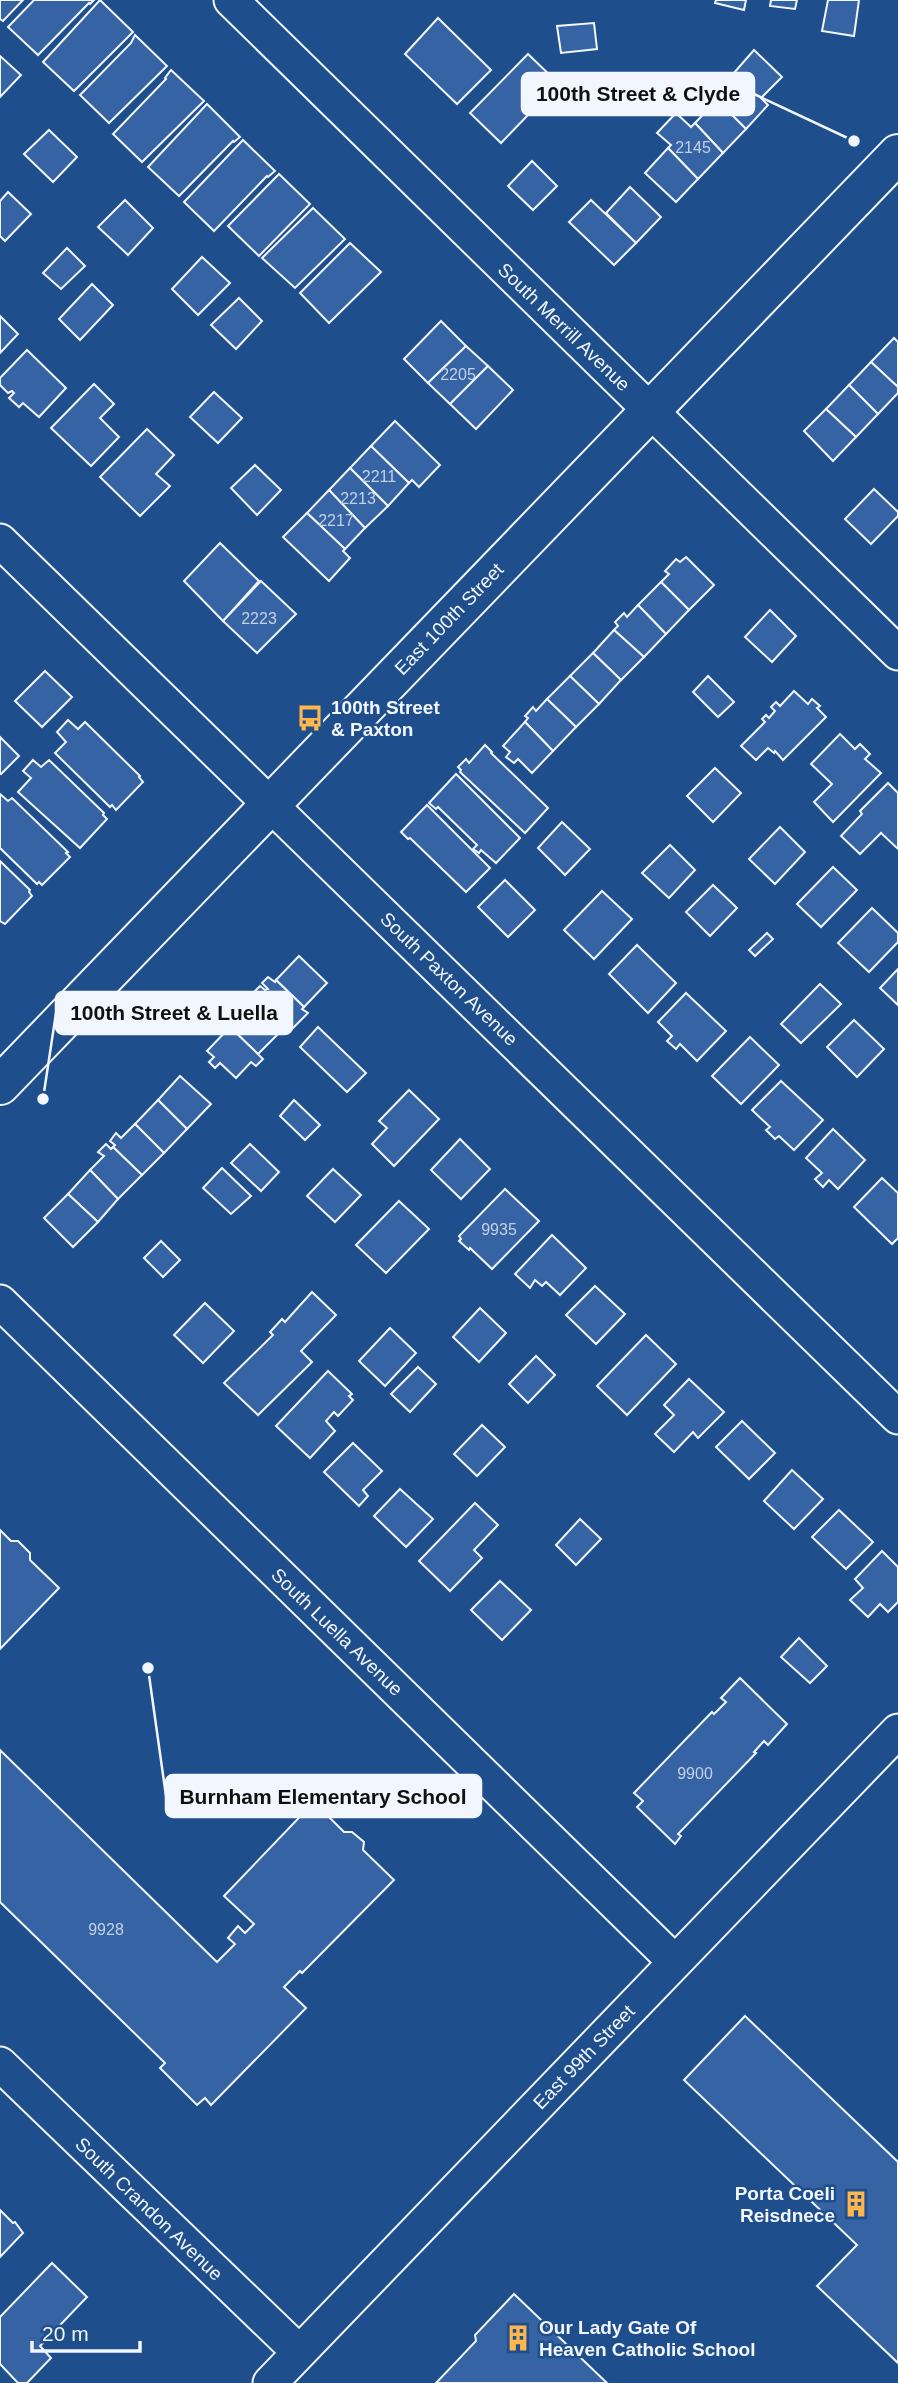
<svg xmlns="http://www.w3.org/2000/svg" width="898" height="2383" viewBox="0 0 898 2383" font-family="Helvetica,sans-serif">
<rect width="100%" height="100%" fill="#1f4e8c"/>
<g fill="#3563a3" stroke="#f2f6ff" stroke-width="2">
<path d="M0,0H23L3,21L0,19Z"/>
<path d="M34,0H94L90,4L89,3L38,55L8,27Z"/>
<path d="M100,0L133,32L74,91L43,62Z"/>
<path d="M716,0H746L744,10L715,3Z"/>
<path d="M771,0H797L795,9L770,6Z"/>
<path d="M828,0H859L854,36L822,31Z"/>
<path d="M438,18L491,70L457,104L405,54Z"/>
<path d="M594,23L597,49L561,53L557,26Z"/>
<path d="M135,35L167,66L109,123L80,95L131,43Z"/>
<path d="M754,50L782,77L761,98L768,105L746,129L717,100L738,79L733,74Z"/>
<path d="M528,54L556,81L525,112L528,115L501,143L470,113Z"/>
<path d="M0,56L21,75L0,97Z"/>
<path d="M171,70L204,101L142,162L113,134L166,79L165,78Z"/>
<path d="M717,100L746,129L723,153L695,123Z"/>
<path d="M207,104L240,137L234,142L233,141L179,196L148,167Z"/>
<path d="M676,113L691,127L695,123L723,153L698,179L668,148L671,145L657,133Z"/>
<path d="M49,130L77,157L53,182L24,154Z"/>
<path d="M243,140L275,171L268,177L267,176L214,231L184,202Z"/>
<path d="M668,148L698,179L676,202L645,173Z"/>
<path d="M532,161L557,186L533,210L508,186Z"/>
<path d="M279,174L310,204L259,256L228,226Z"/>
<path d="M630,187L661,217L636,243L606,213Z"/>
<path d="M8,192L31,214L5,241L0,236V201Z"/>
<path d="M125,200L153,228L128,255L98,227Z"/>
<path d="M591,200L636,243L614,265L569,222Z"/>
<path d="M313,208L345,239L295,288L262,258Z"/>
<path d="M350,243L381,272L329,323L300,293Z"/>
<path d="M67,248L85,266L61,289L43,273Z"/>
<path d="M202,257L230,283L198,315L172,289Z"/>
<path d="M92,284L113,305L80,340L59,319Z"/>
<path d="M239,298L262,321L236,349L211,325Z"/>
<path d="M0,316L18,334L0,353Z"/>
<path d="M441,321L466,346L428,383L404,359Z"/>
<path d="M894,338L898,342V387L871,362Z"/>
<path d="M466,346L488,366L450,404L428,383Z"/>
<path d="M27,350L66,388L39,417L23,403L19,407L9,398L14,393L12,391L8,393L0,385V378Z"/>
<path d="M871,362L898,387V393L878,414L849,385Z"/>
<path d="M488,366L513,390L476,429L450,404Z"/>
<path d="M94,384L114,404L100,418L119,437L91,466L51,428Z"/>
<path d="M849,385L878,414L856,437L826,409Z"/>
<path d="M214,392L242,418L218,443L190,417Z"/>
<path d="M826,409L856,437L833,461L804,431Z"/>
<path d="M395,421L440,465L419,487L412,480L409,483L371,446Z"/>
<path d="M147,429L174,455L156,474L170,486L140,516L100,477Z"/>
<path d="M371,446L409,483L388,506L350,468Z"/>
<path d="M255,465L281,490L257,515L231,488Z"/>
<path d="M350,468L388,506L365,528L329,490Z"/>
<path d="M874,489L898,512V516L871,544L845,519Z"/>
<path d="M329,490L365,528L345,549L307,513Z"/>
<path d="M307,513L345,549L343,551L350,558L329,581L283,537Z"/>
<path d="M220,543L259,581L223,621L184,581Z"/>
<path d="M686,557L714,585L689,610L661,582L669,574L665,571L676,559L680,562Z"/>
<path d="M261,581L296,614L257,653L223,621Z"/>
<path d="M661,582L689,610L666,634L638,605Z"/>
<path d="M638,605L666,634L644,657L614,630L618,626L615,622L624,613L627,617Z"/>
<path d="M770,610L796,636L772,662L745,637Z"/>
<path d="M614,630L644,657L621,680L593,653Z"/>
<path d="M593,653L621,680L599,704L570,676Z"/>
<path d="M45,671L72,697L42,727L15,701Z"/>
<path d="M570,676L599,704L576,727L547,699Z"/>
<path d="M708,676L734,702L718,717L693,692Z"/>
<path d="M794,691L808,704L812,699L820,706L817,708L826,717L783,760L775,751L774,753L768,748L756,760L741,746L765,722L762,719L766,715L769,718L775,711L771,707L776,702L780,706Z"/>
<path d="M547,699L576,727L553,751L525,722L528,718L525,716L533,707L536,711Z"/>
<path d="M68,720L78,729L85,722L140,776L139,777L143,782L116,810L112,805L110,807L55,753L66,742L57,732Z"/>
<path d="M525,722L553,751L532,773L518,759L514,763L506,757L510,752L503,746Z"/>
<path d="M840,734L855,749L860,744L870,754L865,759L881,773L833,822L814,802L832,784L811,764Z"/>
<path d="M0,737L19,756L1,774L0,773Z"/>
<path d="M485,745L492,752L491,753L548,808L525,833L460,772L461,770L458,767L466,759L469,763Z"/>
<path d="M33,760L41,767L49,760L104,813L103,815L107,819L80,848L18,792L31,778L23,771Z"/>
<path d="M715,768L741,793L713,822L687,796Z"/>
<path d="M456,774L520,838L496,863L481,850L479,853L473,849L477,845L438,807L436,809L429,803Z"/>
<path d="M888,783L898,793V849L881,833L860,854L841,836L862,814L860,811Z"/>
<path d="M0,794L8,801L12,798L68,852L66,853L70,857L42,885L39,882L37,884L0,848Z"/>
<path d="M427,805L490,868L466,892L410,838L408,839L401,832Z"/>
<path d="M562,822L590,849L565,875L538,848Z"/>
<path d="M780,827L805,852L775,884L749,859Z"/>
<path d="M670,845L695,870L669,898L642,873Z"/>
<path d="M0,861L30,890L29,892L32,896L5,924L0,921Z"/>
<path d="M833,867L857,890L821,927L797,904Z"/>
<path d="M505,880L535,910L508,937L478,907Z"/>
<path d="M713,885L737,908L710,936L686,912Z"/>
<path d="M602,891L632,919L594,959L564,930Z"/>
<path d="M872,908L898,933V942L869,972L838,943Z"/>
<path d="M767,933L773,939L755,956L749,950Z"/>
<path d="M637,945L676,983L648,1013L609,974Z"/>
<path d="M299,956L327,983L304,1007L276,980Z"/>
<path d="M898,969V1005L880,988Z"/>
<path d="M268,977L275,982L276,980L304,1007L302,1009L308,1013L288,1033L284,1028L281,1031L252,1005L255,1002L249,997L260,986L265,990L268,989L262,983Z"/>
<path d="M820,984L841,1004L801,1043L781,1024Z"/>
<path d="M686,993L726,1031L697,1061L680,1044L676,1049L667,1041L672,1036L658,1022Z"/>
<path d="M252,1005L281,1031L258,1054L230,1027Z"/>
<path d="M854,1020L884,1049L857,1077L827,1047Z"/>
<path d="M230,1027L263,1059L256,1066L251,1062L236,1078L220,1063L215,1068L209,1062L214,1057L207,1051Z"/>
<path d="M318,1027L366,1073L347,1092L300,1047Z"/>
<path d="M750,1037L779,1065L741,1104L712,1076Z"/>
<path d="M180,1076L211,1104L187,1129L158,1100Z"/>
<path d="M781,1081L823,1120L794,1150L779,1136L775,1139L766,1130L770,1127L752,1110Z"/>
<path d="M409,1090L439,1119L394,1166L372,1144L387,1128L379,1121Z"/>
<path d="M158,1100L187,1129L164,1153L135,1124Z"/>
<path d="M294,1100L320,1125L305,1140L280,1116Z"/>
<path d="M135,1124L164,1153L142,1175L113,1147L115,1145L110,1141L116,1133L121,1138Z"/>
<path d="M833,1129L865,1160L838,1189L829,1180L823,1187L815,1179L822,1173L806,1158Z"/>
<path d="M460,1139L490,1169L461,1199L431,1170Z"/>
<path d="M106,1144L111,1149L113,1147L142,1175L118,1199L90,1170L104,1156L98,1152Z"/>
<path d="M250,1144L279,1172L261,1191L231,1163Z"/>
<path d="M222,1168L251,1196L231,1214L203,1188Z"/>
<path d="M333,1169L361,1195L335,1222L307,1196Z"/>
<path d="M90,1170L118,1199L98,1222L68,1194Z"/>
<path d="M882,1178L898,1193V1238L892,1244L854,1207Z"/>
<path d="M505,1189L539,1221L492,1269L470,1248L469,1250L459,1241L461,1239L459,1236Z"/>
<path d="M68,1194L98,1222L73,1247L44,1218Z"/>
<path d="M399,1201L429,1229L386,1273L356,1245Z"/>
<path d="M552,1235L586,1268L560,1295L546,1282L542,1286L535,1280L530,1288L515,1274Z"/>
<path d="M161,1241L180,1260L163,1277L144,1258Z"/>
<path d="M595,1286L625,1314L596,1344L566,1315Z"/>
<path d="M312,1292L336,1315L301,1351L312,1362L258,1415L224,1383L273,1335L270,1332L282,1319L285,1322Z"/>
<path d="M205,1303L234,1331L203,1363L174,1335Z"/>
<path d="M480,1308L506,1333L479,1362L453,1337Z"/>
<path d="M390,1328L416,1353L385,1386L359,1361Z"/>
<path d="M646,1335L676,1364L627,1415L597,1386Z"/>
<path d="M536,1356L555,1375L528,1403L509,1384Z"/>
<path d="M418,1367L436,1384L410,1412L391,1394Z"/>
<path d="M328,1371L352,1394L349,1396L353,1400L338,1416L334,1412L326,1421L335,1431L310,1458L276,1426Z"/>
<path d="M689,1379L724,1412L698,1438L693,1432L674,1452L655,1434L674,1415L664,1405Z"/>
<path d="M742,1421L775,1453L749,1479L716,1447Z"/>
<path d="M482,1425L505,1447L477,1476L454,1454Z"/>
<path d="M353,1443L382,1471L363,1490L368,1496L359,1506L324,1472Z"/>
<path d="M792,1470L823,1499L794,1529L764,1501Z"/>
<path d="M400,1489L433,1519L406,1547L374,1516Z"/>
<path d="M475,1503L498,1525L474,1550L482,1558L450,1591L419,1561Z"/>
<path d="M839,1510L873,1542L846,1569L812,1537Z"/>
<path d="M580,1519L601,1539L576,1565L556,1545Z"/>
<path d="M0,1530L11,1541H18L30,1553V1560L59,1588L0,1649Z"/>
<path d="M882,1551L898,1567V1602L888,1612L880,1604L868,1617L850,1600L863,1588L855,1579Z"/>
<path d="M500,1581L531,1610L502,1640L471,1610Z"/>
<path d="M799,1638L827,1666L810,1683L781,1657Z"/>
<path d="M740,1678L787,1724L768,1745L764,1741L754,1752L756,1753L678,1834L681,1836L675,1844L637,1807L643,1801L634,1793L712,1712L714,1714L726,1702L721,1698Z"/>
<path d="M0,1750L217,1962L235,1944L228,1938L238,1926L245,1933L254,1924L224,1896L314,1802L344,1832H352L364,1842L363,1850L394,1880L302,1973L300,1971L284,1987L306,2008L211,2105L205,2098L197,2105L160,2068L165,2063L0,1902Z"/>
<path d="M745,2016L898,2162V2363L817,2286L857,2245L684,2080Z"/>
<path d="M0,2210L13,2223L15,2222L23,2233L0,2257Z"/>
<path d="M52,2263L87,2297L40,2346L51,2358L27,2383H18L0,2364V2317Z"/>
<path d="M514,2294L607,2383H436L476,2341L475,2335Z"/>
</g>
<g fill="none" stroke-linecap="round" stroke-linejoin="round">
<g stroke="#f2f6ff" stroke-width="37">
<g id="street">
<path d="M231,0L898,653"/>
<path d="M0,541L898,1417"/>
<path d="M0,1302L675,1962"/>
<path d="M0,2064L299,2352"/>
<path d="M270,2383L898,1731"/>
</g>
</g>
<g stroke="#f2f6ff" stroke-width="42">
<path id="secondary" d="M0,1085L898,154"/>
</g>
<use href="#street" stroke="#1f4e8c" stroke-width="33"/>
<use href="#secondary" stroke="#1f4e8c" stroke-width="38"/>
</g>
<defs>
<g id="bus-bare" transform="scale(2.1)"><path d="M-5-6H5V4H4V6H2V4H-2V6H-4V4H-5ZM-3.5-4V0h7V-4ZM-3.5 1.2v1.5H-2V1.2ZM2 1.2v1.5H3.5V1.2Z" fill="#ffb74d" stroke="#1f4e8c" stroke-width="2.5" paint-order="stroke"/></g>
<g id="building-bare" transform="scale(2.1)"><path d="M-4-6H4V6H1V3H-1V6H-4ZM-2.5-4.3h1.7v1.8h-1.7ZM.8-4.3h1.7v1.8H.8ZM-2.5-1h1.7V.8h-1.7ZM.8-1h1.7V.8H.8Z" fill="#ffb74d" stroke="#1f4e8c" stroke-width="2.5" paint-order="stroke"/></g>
</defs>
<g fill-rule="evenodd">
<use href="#bus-bare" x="310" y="718"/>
<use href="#building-bare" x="856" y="2204"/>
<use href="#building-bare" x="518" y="2338"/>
</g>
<g text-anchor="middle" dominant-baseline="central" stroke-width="5" stroke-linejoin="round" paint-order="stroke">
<g font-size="16" fill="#c3d1e8">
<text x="693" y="147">2145</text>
<text x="458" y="374">2205</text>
<text x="379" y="476">2211</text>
<text x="358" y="498">2213</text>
<text x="336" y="520">2217</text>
<text x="259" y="618">2223</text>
<text x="499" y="1229">9935</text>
<text x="695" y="1773">9900</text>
<text x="106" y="1929">9928</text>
</g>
<g font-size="19" fill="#f2f6ff" stroke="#1f4e8c">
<text transform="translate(564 327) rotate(44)">South Merrill Avenue</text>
<text transform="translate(449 619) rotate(-46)">East 100th Street</text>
<text transform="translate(449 979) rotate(44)">South Paxton Avenue</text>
<text transform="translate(337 1632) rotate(44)">South Luella Avenue</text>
<text transform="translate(584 2057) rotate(-46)">East 99th Street</text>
<text transform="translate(149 2209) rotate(44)">South Crandon Avenue</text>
</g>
<g font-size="19" font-weight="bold" fill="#f2f6ff" stroke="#1f4e8c" text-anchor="start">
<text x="331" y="707">100th Street<tspan x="331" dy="22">&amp; Paxton</tspan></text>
<text x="835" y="2193" text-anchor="end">Porta Coeli<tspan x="835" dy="22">Reisdnece</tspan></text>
<text x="539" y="2327">Our Lady Gate Of<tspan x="539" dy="22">Heaven Catholic School</tspan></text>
</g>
</g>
<path fill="none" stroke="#f2f6ff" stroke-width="2.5" d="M854 141L754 94M43 1099L56 1013M148 1668L166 1796"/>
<g fill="#f2f6ff" stroke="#1f4e8c" stroke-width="2.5">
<circle cx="854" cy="141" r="7"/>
<circle cx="43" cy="1099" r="7"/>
<circle cx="148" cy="1668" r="7"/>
</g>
<g fill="#f2f6ff" stroke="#f2f6ff" stroke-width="2.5">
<rect x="522" y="73" width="232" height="42" rx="7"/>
<rect x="56" y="992" width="236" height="42" rx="7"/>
<rect x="166" y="1775" width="315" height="42" rx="7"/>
</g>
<g font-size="21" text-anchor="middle" font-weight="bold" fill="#111">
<text x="638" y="101">100th Street &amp; Clyde</text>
<text x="174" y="1020">100th Street &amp; Luella</text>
<text x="323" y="1804">Burnham Elementary School</text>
</g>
<path d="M32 2341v10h108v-10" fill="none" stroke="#f2f6ff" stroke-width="3.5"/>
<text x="42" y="2341" font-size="21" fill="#f2f6ff" stroke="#1f4e8c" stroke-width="5" paint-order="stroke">20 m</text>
</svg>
